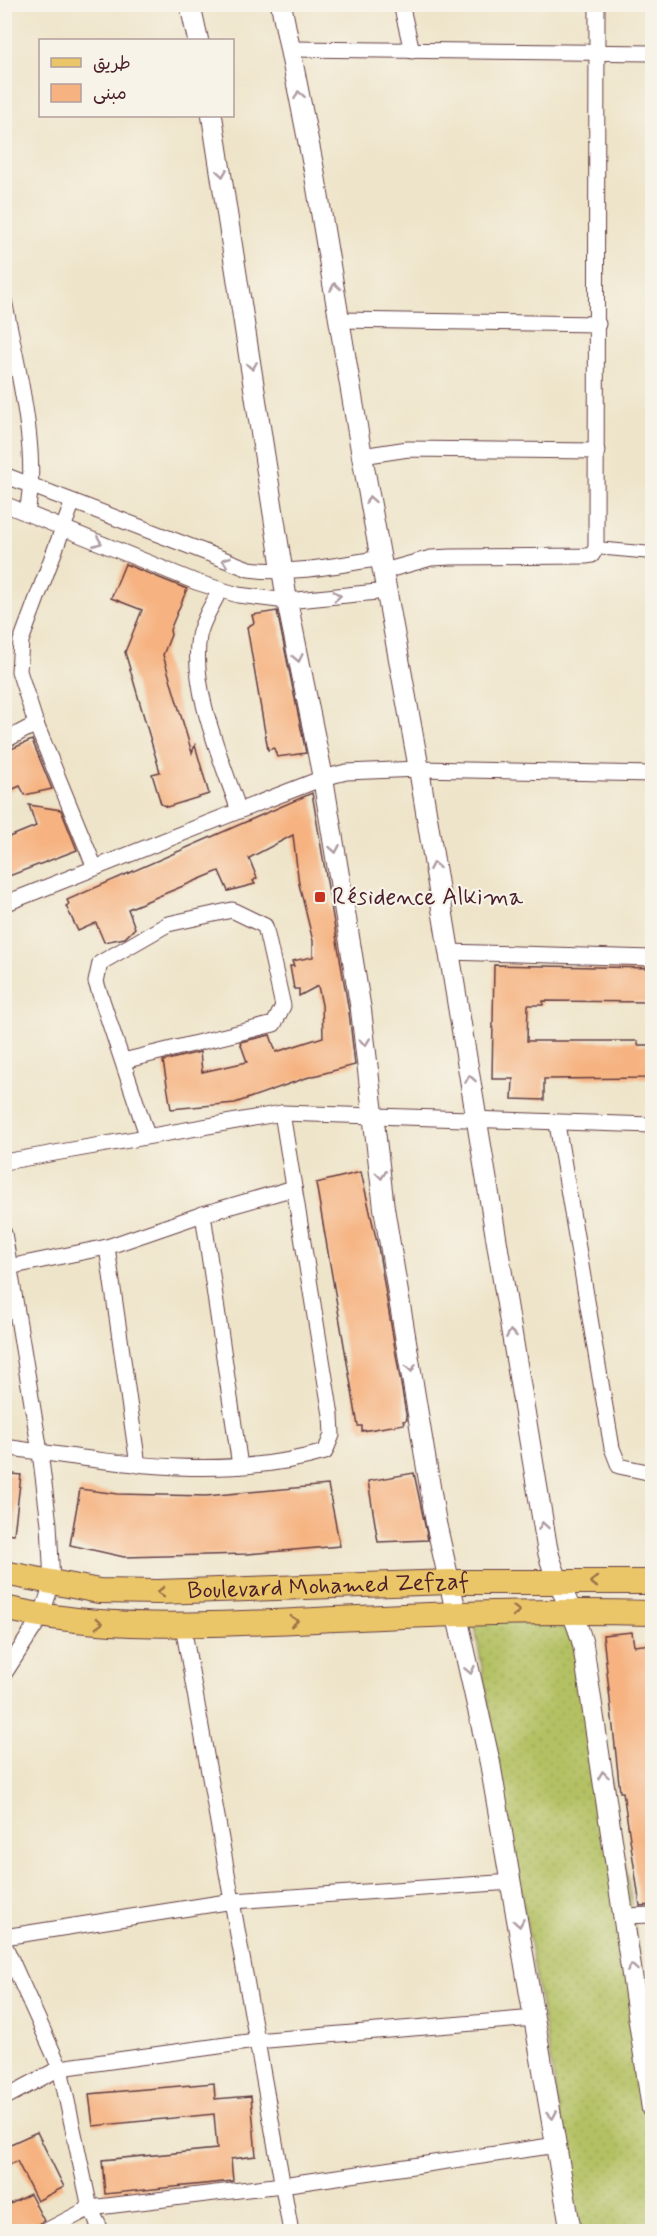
<svg xmlns="http://www.w3.org/2000/svg" width="657" height="2236" viewBox="0 0 657 2236" font-family="Mynerve,'Playpen Sans Arabic',sans-serif">
<defs>
<pattern id="grass-dots" width="8" height="8" patternUnits="userSpaceOnUse" patternTransform="scale(1.5)"><rect width="8" height="8" fill="#b4c163"/><path d="M2 2h.1M6 6h.1" fill="none" stroke="#9ca556" stroke-width="1.8" stroke-linecap="round"/></pattern>
</defs>
<rect width="100%" height="100%" fill="#f7f3e8"/>
<filter id="ink" filterUnits="userSpaceOnUse"><feTurbulence type="fractalNoise" baseFrequency=".0167" numOctaves="2"/><feDisplacementMap in="SourceGraphic" scale="12" xChannelSelector="R" yChannelSelector="G"/><feConvolveMatrix kernelMatrix="1 2 1 2 8 2 1 2 1" color-interpolation-filters="sRGB"/></filter>
<filter id="wash" filterUnits="userSpaceOnUse"><feTurbulence type="fractalNoise" baseFrequency=".008" numOctaves="4" result="noise"/><feDisplacementMap in="SourceGraphic" scale="24" xChannelSelector="R" yChannelSelector="G"/><feGaussianBlur stdDeviation="1.35" result="paint"/><feColorMatrix in="noise" values="0 0 0 0 0 0 0 0 0 0 0 0 0 0 0 0 0 1.4 0 .05"/><feComposite in="paint" operator="in"/></filter>
<g filter="url(#wash)">
<rect width="100%" height="100%" fill="#eee4c9"/>
<path fill="url(#grass-dots)" stroke="#7f7047" stroke-width="1.5" d="M581,1615L632,1904L652,2066V2231H580L473,1616Z"/>
<g id="blocks">
<g fill="#f6b381">
<path d="M125,564L187,589L170,630L171,635L163,655L192,753L195,745L209,794L167,807L161,804L152,774L160,772L125,652L142,610L111,598Z"/>
<path d="M277,611L306,753L277,757L274,748L268,750L247,627L254,623L252,615Z"/>
<path d="M32,740L52,789L25,795L20,786L4,793V752Z"/>
<path d="M312,793L349,1012L355,1065L306,1078L235,1103L171,1109L163,1061L200,1052L202,1072L247,1062L240,1042L270,1035L276,1052L323,1037L322,1005L318,986L299,996V989H294L290,966H294L292,961L313,957V941L299,884L293,835L249,858L257,878L253,881L255,884L228,891L219,871L128,909L135,928L125,938L104,942L96,923L78,931L66,906L69,904L67,900Z"/>
<path d="M29,805L61,810L77,850L4,878V839L36,826Z"/>
<path d="M494,965L652,968V1002L543,1001V1005H528L527,1041H638V1045H652V1078L544,1079V1100L512,1099L513,1079H492Z"/>
<path d="M361,1172L378,1247L407,1420L403,1421L404,1424L362,1431V1426H358L316,1183Z"/>
<path d="M4,1473L21,1475L14,1534L4,1533Z"/>
<path d="M414,1473L428,1540L378,1542L368,1481Z"/>
<path d="M328,1485L340,1546L247,1554L124,1557L70,1545L80,1489L118,1494L206,1496Z"/>
<path d="M632,1632L634,1646L652,1644V1905L640,1906L623,1792H620L603,1635Z"/>
<path d="M214,2083L215,2099L251,2096L256,2156L231,2159L233,2181L105,2194L102,2160L217,2149L214,2114L93,2126L89,2094Z"/>
<path d="M37,2132L64,2187L37,2201L17,2161L4,2167V2147Z"/>
<path d="M30,2194L44,2221L27,2232H4V2207Z"/>
</g>
</g>
</g>
<g filter="url(#ink)">
<use href="#blocks" fill-opacity="0" stroke="#633d43" stroke-width="1.5"/>
<g fill="none" stroke-linecap="round" stroke-linejoin="round">
<g stroke="#633d43" stroke-width="14">
<path id="pedestrian" d="M596,548L652,553"/>
</g>
<g stroke="#633d43" stroke-width="17">
<g id="minor">
<path d="M401,4L412,51"/>
<path d="M291,49L652,53"/>
<path d="M4,300C16,362 40,451 27,512"/>
<path d="M340,320L598,324"/>
<path d="M362,456L408,449L597,451"/>
<path d="M4,475L249,569C293,575 338,565 381,558"/>
<path d="M4,504L196,582L238,595L287,601L387,591"/>
<path d="M72,504L21,641L19,671L36,724L95,868"/>
<path d="M384,571L431,558L451,557L586,556L592,555L596,548L597,4"/>
<path d="M220,590C213,604 202,620 199,636C190,689 222,760 239,811"/>
<path d="M4,741L36,724"/>
<path d="M4,904L274,797L323,778L346,772L419,769L652,774"/>
<path d="M448,952L652,958"/>
<path d="M123,1061L274,1024L283,1006L265,926L232,910L168,924L100,963L96,982L147,1135"/>
<path d="M557,1124L612,1448L619,1466L652,1473"/>
<path d="M4,1162L282,1113L652,1125"/>
<path d="M203,1214L240,1466"/>
<path d="M4,1233L40,1452L49,1524L52,1583L41,1617L4,1674"/>
<path d="M107,1247L138,1465"/>
<path d="M4,1268L107,1247L203,1214L294,1188"/>
<path d="M4,1447C110,1462 220,1482 325,1452L332,1435L331,1415L282,1113"/>
<path d="M183,1626L291,2232"/>
<path d="M623,1916L652,1915"/>
<path d="M4,1937L233,1901L512,1882"/>
<path d="M4,1944L60,2068L90,2208L102,2232"/>
<path d="M4,2098L60,2068L255,2041L535,2018"/>
<path d="M44,2232L90,2208L282,2185L557,2145"/>
</g>
</g>
<g stroke="#633d43" stroke-width="22">
<g id="tertiary">
<path d="M190,4L198,40"/>
<path d="M281,4L314,170L362,456L419,769L547,1547C554,1582 575,1610 583,1645L652,2109"/>
<path d="M212,116L287,601L323,778L361,1010L384,1208L436,1523L490,1763L571,2232"/>
</g>
</g>
<g stroke="#633d43" stroke-width="26">
<g id="primary">
<path id="s1" d="M4,1573L99,1591L158,1592L450,1582H652"/>
<path d="M4,1608C113,1633 224,1624 335,1619C442,1614 545,1610 652,1613"/>
</g>
</g>
<use href="#pedestrian" stroke="#fff" stroke-width="12"/>
<use href="#minor" stroke="#fff" stroke-width="15"/>
<use href="#tertiary" stroke="#fff" stroke-width="20"/>
<use href="#primary" stroke="#ebc669" stroke-width="24"/>
</g>
<defs><path id="oneway-chevron" d="M-2-3.5L2.5 0L-2 3.5" fill="none" stroke-width="1.6" stroke-linecap="round" stroke-linejoin="round" transform="scale(1.5)"/></defs>
<g stroke="#ae9aa0">
<use href="#oneway-chevron" transform="translate(299 95) rotate(-101)"/>
<use href="#oneway-chevron" transform="translate(222 173) rotate(81)"/>
<use href="#oneway-chevron" transform="translate(335 287) rotate(-99)"/>
<use href="#oneway-chevron" transform="translate(252 366) rotate(81)"/>
<use href="#oneway-chevron" transform="translate(370 500) rotate(-100)"/>
<use href="#oneway-chevron" transform="translate(98 542) rotate(22)"/>
<use href="#oneway-chevron" transform="translate(226 561) rotate(-160)"/>
<use href="#oneway-chevron" transform="translate(337 596) rotate(-5)"/>
<use href="#oneway-chevron" transform="translate(298 658) rotate(79)"/>
<use href="#oneway-chevron" transform="translate(335 849) rotate(80)"/>
<use href="#oneway-chevron" transform="translate(434 866) rotate(-100)"/>
<use href="#oneway-chevron" transform="translate(365 1042) rotate(84)"/>
<use href="#oneway-chevron" transform="translate(470 1079) rotate(-99)"/>
<use href="#oneway-chevron" transform="translate(381 1175) rotate(83)"/>
<use href="#oneway-chevron" transform="translate(511 1334) rotate(-99)"/>
<use href="#oneway-chevron" transform="translate(411 1368) rotate(81)"/>
<use href="#oneway-chevron" transform="translate(543 1526) rotate(-99)"/>
<use href="#oneway-chevron" transform="translate(470 1670) rotate(78)"/>
<use href="#oneway-chevron" transform="translate(603 1775) rotate(-98)"/>
<use href="#oneway-chevron" transform="translate(519 1923) rotate(80)"/>
<use href="#oneway-chevron" transform="translate(632 1968) rotate(-99)"/>
<use href="#oneway-chevron" transform="translate(552 2115) rotate(80)"/>
</g>
<g stroke="#9a724a">
<use href="#oneway-chevron" transform="translate(594 1582) rotate(180)"/>
<use href="#oneway-chevron" transform="translate(161 1592) rotate(-180)"/>
<use href="#oneway-chevron" transform="translate(516 1611)"/>
<use href="#oneway-chevron" transform="translate(294 1621) rotate(-3)"/>
<use href="#oneway-chevron" transform="translate(99 1623) rotate(2)"/>
</g>
</g>
<rect fill="#c8321e" stroke="#f7f3e8" stroke-width="2" x="314" y="891" width="12" height="12" rx="3"/>
<g text-anchor="middle" dominant-baseline="central" stroke-width="4.5" stroke-linejoin="round" paint-order="stroke">
<g font-size="24" fill="#4a1f2b" stroke="#f7f3e8" text-anchor="start">
<text x="332" y="897">Résidence Alkima</text>
</g>
<g font-size="24" fill="#4a1f2b" stroke="#f7f3e8">
<text stroke="none"><textPath href="#s1" startOffset="326">Boulevard Mohamed Zefzaf</textPath></text>
</g>
</g>
<rect width="657" height="2236" fill="none" stroke="#f7f3e8" stroke-width="24"/>
<rect x="39" y="39" width="195" height="78" fill="#f7f3e8" stroke="#b29e9c" stroke-width="1.5"/>
<rect x="51" y="58" width="30" height="9" fill="#ebc669" stroke="#b29e9c" stroke-width="1.5"/>
<text x="93" y="69" font-size="18" fill="#4a1f2b">طريق</text>
<rect x="51" y="84" width="30" height="18" fill="#f6b381" stroke="#b29e9c" stroke-width="1.5"/>
<text x="93" y="99" font-size="18" fill="#4a1f2b">مبنى</text>
</svg>
